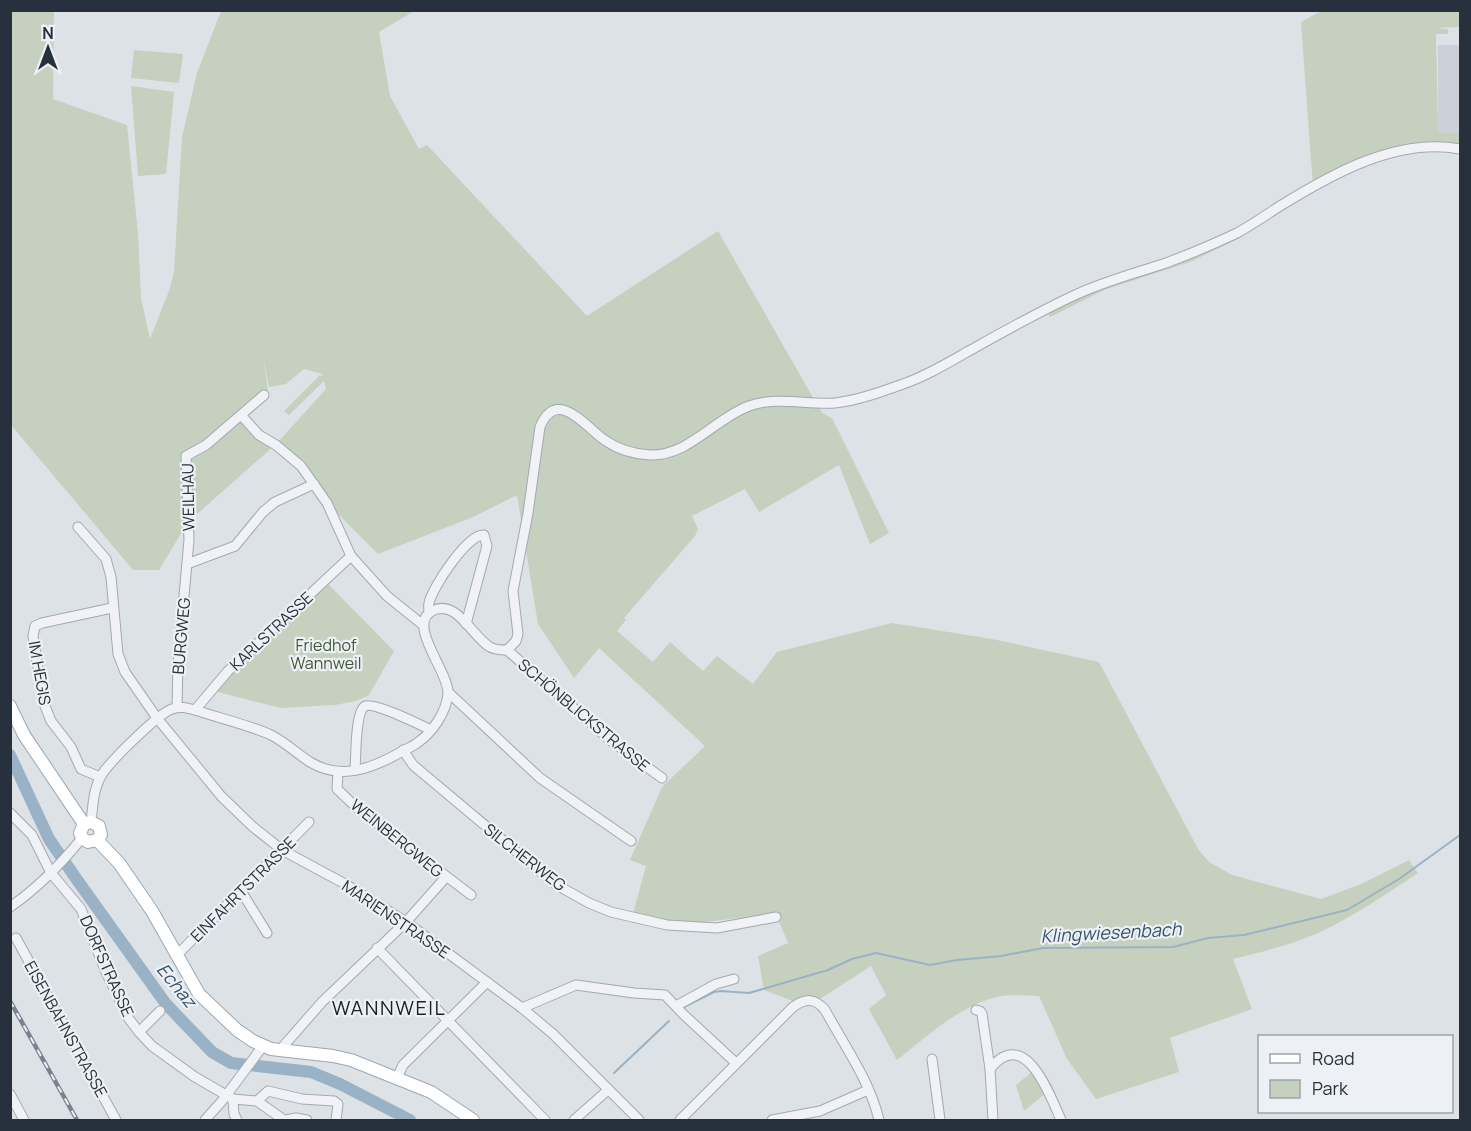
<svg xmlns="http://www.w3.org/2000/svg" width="1471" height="1131" viewBox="0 0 1471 1131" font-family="Manrope,sans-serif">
<rect width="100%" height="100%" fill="#dde2e7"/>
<path fill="#ccd1d9" d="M1438,45H1460V133L1438,132Z"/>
<g fill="#c5d0bf">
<path d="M10,11H54L53,99L127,125L138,233L141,298L150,339L169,291L174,272L182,137L197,73L221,11H414L379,32L390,96L419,149L427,145L587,316L718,231L816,403L822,413L832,418L889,533L870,544L839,465L759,512L745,489L692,516L698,529L695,536L624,618L626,620L617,631L653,662L670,642L703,671L717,656L753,684L777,652L892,623L992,639L1099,662L1198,849L1209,862L1232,875L1321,899L1361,884L1409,860L1418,873C1386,894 1353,917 1318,933C1291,945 1261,952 1233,959L1252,1009L1170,1038L1179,1072L1096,1099L1067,1059L1039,996C1026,996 1010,994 997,997C957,1007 928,1036 897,1060L869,1009L886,995L871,966L812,1004L795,1002L764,990L758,956L788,943L776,914L687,924L632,917L646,866L630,860L662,787L705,746L599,648L574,678L538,624L517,495L473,517L378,554L329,505L278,442L326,389L324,381L289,415L284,411L320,375L323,376L322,374L304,369L286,384L269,387L263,357L268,390L241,415L186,456L189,465L191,460L209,449L241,421L275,445L188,522L159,570H133L11,425Z"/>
<path d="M1321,11H1460V27L1436,28L1448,29V34H1436L1438,132L1460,133V149L1402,151L1313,187L1301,22Z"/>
<path d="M134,50L183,54L179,83L131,78Z"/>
<path d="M131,86L174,92L166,174L138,176Z"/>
<path d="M1239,231L1242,237L1190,262L1104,290L1050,317L1046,309Z"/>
<path d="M327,583L394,651L369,695L356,701L335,705L281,708L214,691L226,677Z"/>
<path d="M1033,1071L1046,1093L1024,1111L1016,1085Z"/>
</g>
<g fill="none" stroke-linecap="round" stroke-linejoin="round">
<g stroke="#99b2c6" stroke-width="2">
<path d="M684,1007L714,992L721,991L749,993L828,970L852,959L876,953L930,965L957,960L1001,956L1043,948L1173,947L1208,938L1244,935L1347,910L1399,879L1460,835"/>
<path d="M614,1073L669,1021"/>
</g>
<path stroke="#99b2c6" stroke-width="12" d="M10,755L49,839L75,877L166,1004L212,1052L231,1063L311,1072L340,1084L410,1120"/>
<g stroke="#a3a9b1" stroke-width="11">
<g id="minor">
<path d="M241,415L259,435L276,445L301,466L327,503L351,556L387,596L423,625"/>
<path d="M78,527L106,559L111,577L118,654L125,672L157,718L221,796L252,826L282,850L347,885L406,922L522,1008L553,1034L639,1120"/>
<path d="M187,564L235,546L263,512L275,502L314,484"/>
<path d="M429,613C429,609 428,606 429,603C432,588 468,533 484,535L487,546L466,624"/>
<path d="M507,650L610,740L662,778"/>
<path d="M448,692L540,778L631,841"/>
<path d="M177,707L178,663L189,540L186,456L206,445L264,395"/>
<path d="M195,710L228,671L351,556"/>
<path d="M403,750L413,765L555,884L589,903L611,912L667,925L717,928L776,917"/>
<path d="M355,770C356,759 355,712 365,706C374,702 421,725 431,730"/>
<path d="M338,772L337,789L357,808L471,895"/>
<path d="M100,777L81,769L71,747L51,721L43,701L33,636L35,626L42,623L112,608"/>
<path d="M10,813L32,835L51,873L81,909L106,972L129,1019L139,1032L152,1046L195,1077L233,1099L257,1101L284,1120"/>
<path d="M91,822C93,807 93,790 101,776C108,763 159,713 172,709C180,706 187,708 195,710C219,718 245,724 269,734C284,741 296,753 310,762C341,781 373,768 401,752C406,749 412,747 417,743C432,733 446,713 448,694C450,673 406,625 432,611C457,598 472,637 490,647C495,650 501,650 507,650L516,641L518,634L513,591L528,513L540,427C557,386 586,428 606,441C619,450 634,454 650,455C689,456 714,419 749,406C775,396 807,405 835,403C859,400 881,392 903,384C926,376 946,364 967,352C1003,332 1038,312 1075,295C1105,281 1136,273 1166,263C1190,254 1214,244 1237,233C1252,225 1266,215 1280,206C1332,174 1397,137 1460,149"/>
<path d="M241,891L267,933"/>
<path d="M10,907C38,888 61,864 82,838"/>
<path d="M16,938L116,1120"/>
<path d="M377,948L545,1120"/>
<path d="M177,955L309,822"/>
<path d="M676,1006L716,984L734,979"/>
<path d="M522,1008L576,985L634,993L665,995L683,1014L736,1063"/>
<path d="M976,1010L980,1011L982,1014L990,1069L993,1120"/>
<path d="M139,1032L160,1011"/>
<path d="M280,1050L322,1002L406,922L446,877"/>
<path d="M932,1059L940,1120"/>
<path d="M990,1069C1025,1025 1050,1095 1061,1120"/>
<path d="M397,1078L403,1065L487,982"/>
<path d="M10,1094L24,1120"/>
<path d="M233,1099L234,1114L237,1120"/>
<path d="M257,1101L268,1091L302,1099L334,1101L338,1104L336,1120"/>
<path d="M205,1120L222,1101L263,1046"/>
<path d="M286,1120L296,1118L307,1120"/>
<path d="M574,1120L608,1090"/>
<path d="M680,1120L793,1007C806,998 815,998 825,1010C844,1045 870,1081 879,1120"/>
<path d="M772,1120L820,1111L868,1090"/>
</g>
</g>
<g stroke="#9da7b2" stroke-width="14">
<g id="major">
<path d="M10,706L24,735L84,824"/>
<path d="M84,824L80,833L82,838L88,842L97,840"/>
<path d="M84,824L91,822L99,826L101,835L97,840"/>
<path d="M97,840L119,863L152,911L199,994L237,1030L253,1041L271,1049L333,1056L351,1060L431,1092L473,1120"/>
</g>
</g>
<use href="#minor" stroke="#f0f2f5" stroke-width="9"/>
<use href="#major" stroke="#fff" stroke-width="12"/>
<g stroke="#788290" stroke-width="4.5">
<path id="rail" d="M10,1001L77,1120"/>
</g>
<use href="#rail" stroke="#edf0f4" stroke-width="2" stroke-dasharray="7" stroke-linecap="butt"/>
</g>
<g text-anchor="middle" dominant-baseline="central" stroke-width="4.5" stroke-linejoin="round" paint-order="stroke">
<g font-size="16" fill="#27313d" stroke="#edf0f4">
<text transform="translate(188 497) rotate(-91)">WEILHAU</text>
<text transform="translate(271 631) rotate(-43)">KARLSTRASSE</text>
<text transform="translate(181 636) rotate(-85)">BURGWEG</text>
<text transform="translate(40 673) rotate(80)">IM HEGIS</text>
<text transform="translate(584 715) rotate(40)">SCHÖNBLICKSTRASSE</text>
<text transform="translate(397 838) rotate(39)">WEINBERGWEG</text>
<text transform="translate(525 857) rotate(38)">SILCHERWEG</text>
<text transform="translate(243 889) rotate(-45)">EINFAHRTSTRASSE</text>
<text transform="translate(396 919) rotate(34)">MARIENSTRASSE</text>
<text transform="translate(107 966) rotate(66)">DORFSTRASSE</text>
<text transform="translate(66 1029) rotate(61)">EISENBAHNSTRASSE</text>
</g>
<g font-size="16" fill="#3e5835" stroke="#edf0f4">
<text x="326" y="645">Friedhof<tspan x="326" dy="18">Wannweil</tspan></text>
</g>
<g font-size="18" font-style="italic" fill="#33526f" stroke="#edf0f4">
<text transform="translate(1111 932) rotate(-3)">Klingwiesenbach</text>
<text transform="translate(177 985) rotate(51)">Echaz</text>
</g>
<g font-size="20" letter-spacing="1.5" fill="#1a222d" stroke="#edf0f4">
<text x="389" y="1007">WANNWEIL</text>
</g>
</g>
<rect width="1471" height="1131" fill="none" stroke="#27313d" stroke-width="24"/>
<rect x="1258" y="1035" width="195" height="78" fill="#edf0f4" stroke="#9ea4ab" stroke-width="1.5"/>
<rect x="1270" y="1054" width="30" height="9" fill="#ffffff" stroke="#9ea4ab" stroke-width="1.5"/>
<text x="1312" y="1065" font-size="18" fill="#27313d">Road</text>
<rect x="1270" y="1080" width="30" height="18" fill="#c5d0bf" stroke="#9ea4ab" stroke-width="1.5"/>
<text x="1312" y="1095" font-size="18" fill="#27313d">Park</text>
<g transform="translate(48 48)" stroke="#edf0f4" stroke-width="4.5" paint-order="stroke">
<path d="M0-4.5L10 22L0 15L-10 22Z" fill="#27313d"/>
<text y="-9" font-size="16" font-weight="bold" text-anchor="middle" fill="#27313d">N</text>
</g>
</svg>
